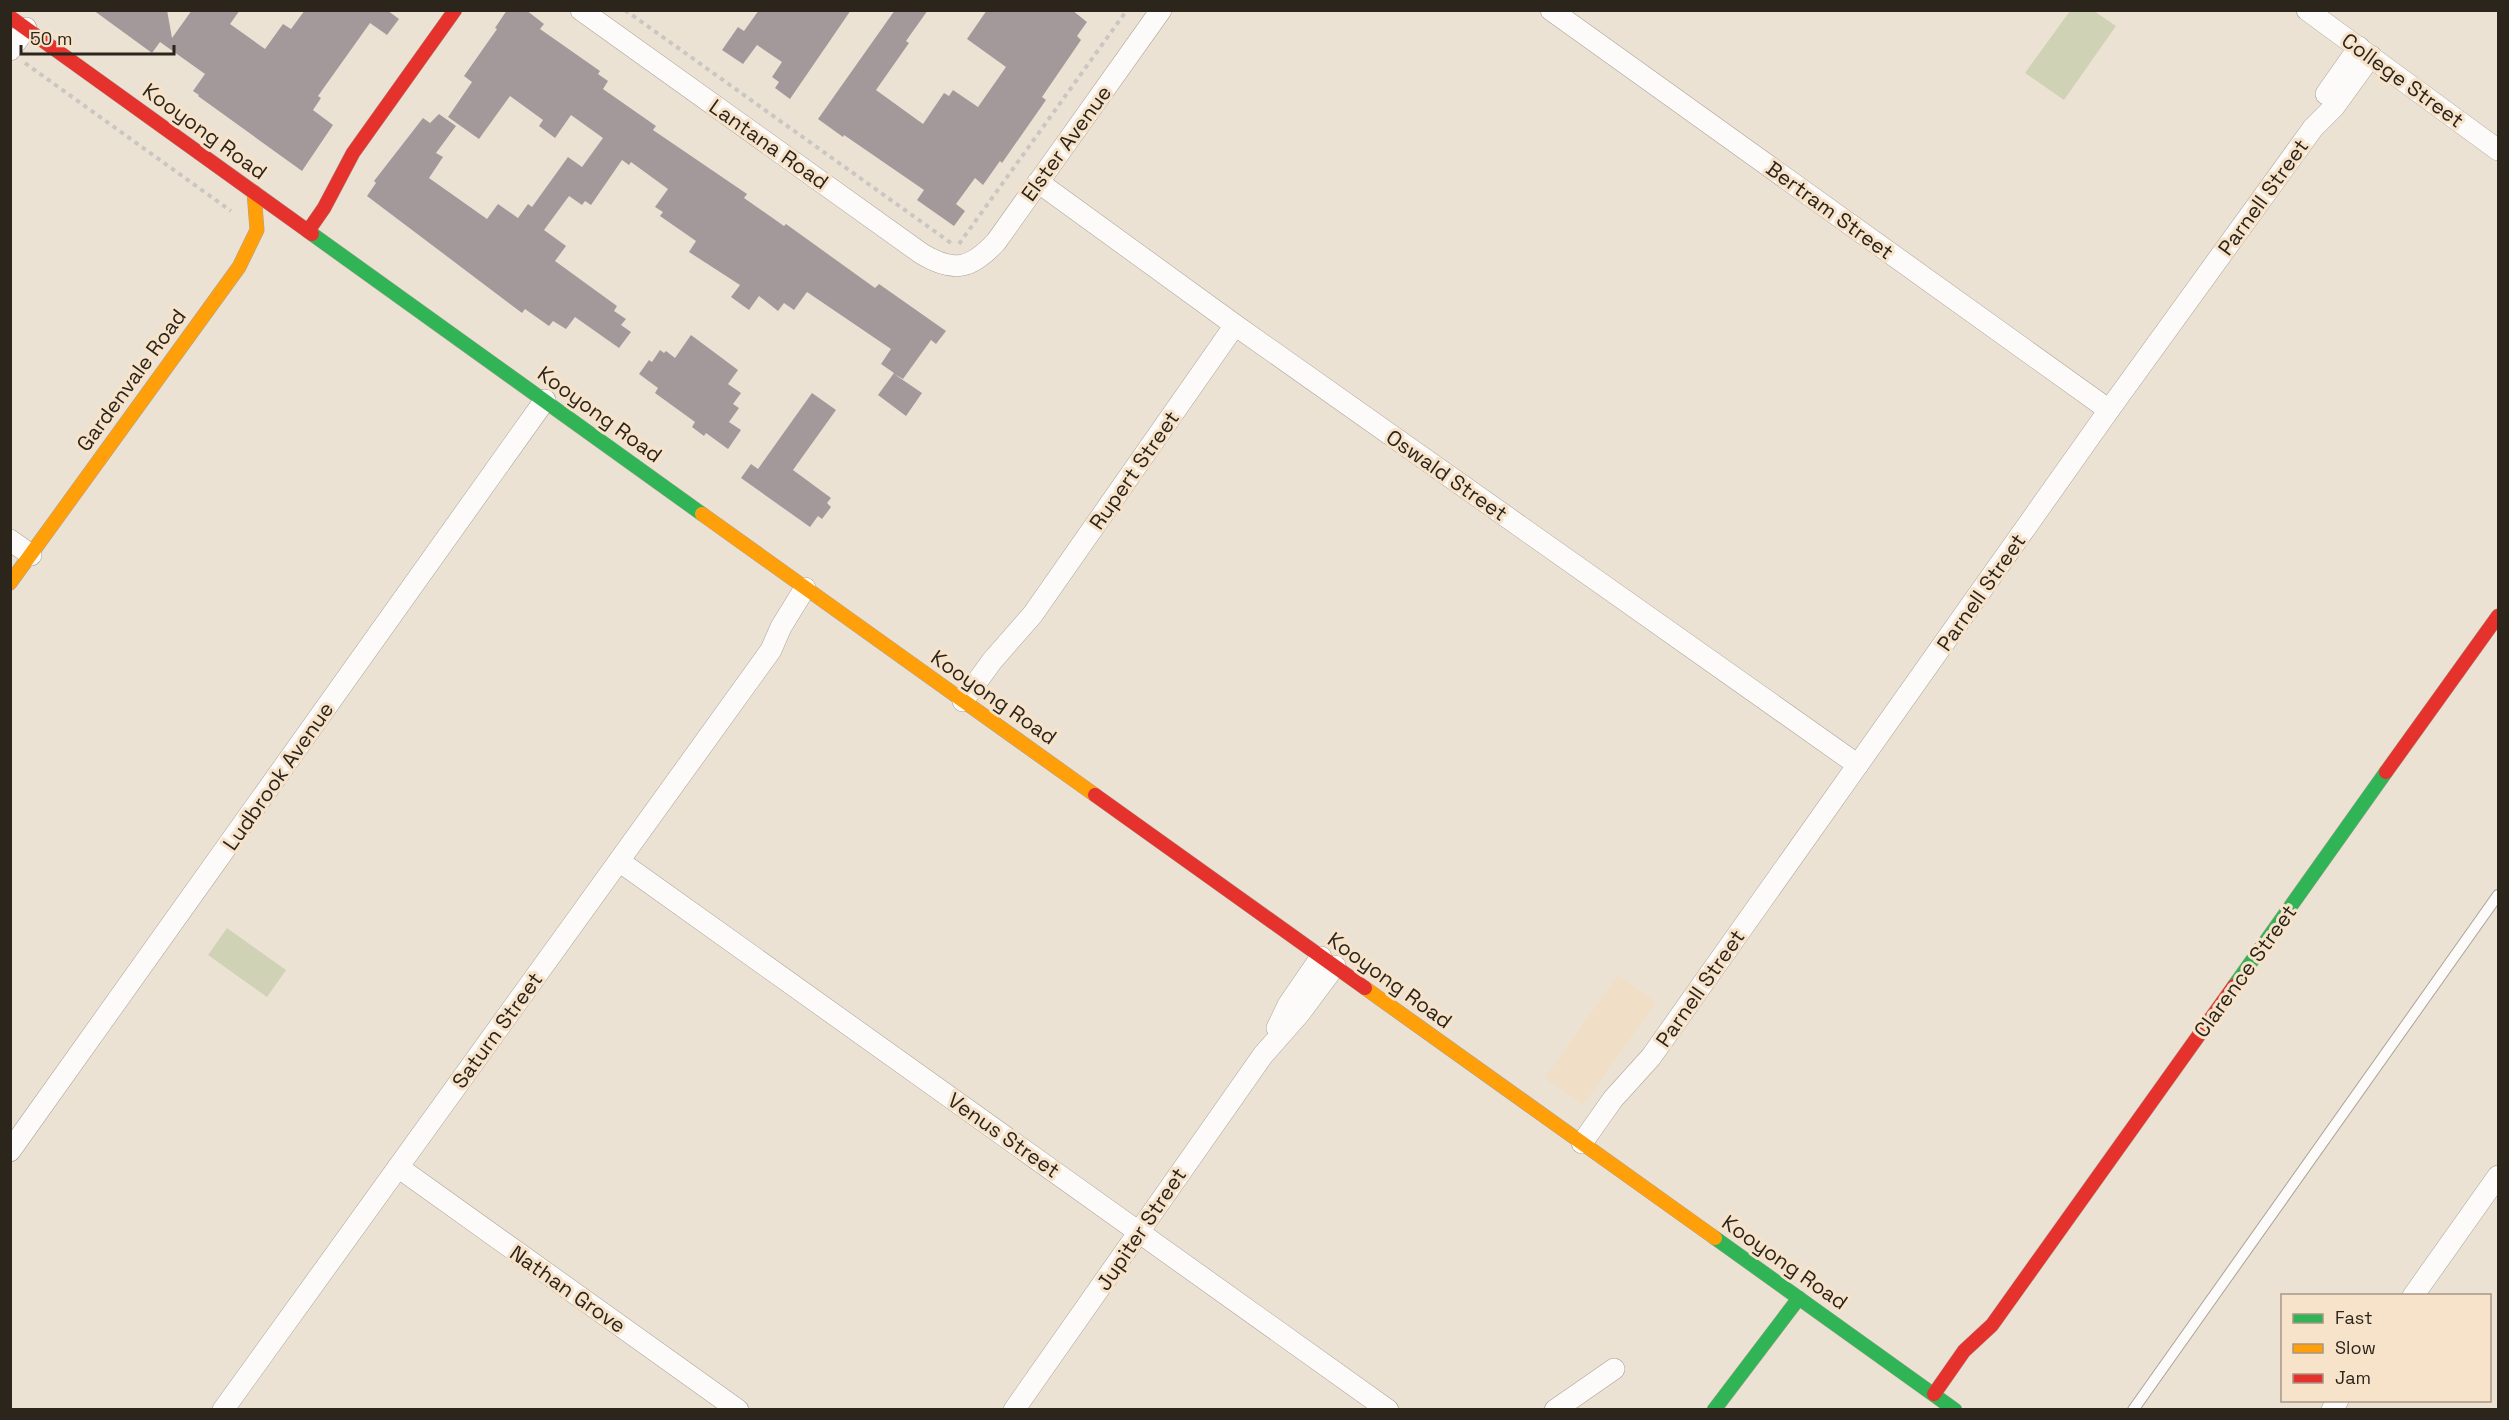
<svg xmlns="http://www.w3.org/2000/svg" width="2509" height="1420" viewBox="0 0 2509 1420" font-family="'Space Grotesk',sans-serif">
<rect width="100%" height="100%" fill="#ece2d4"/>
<path fill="#f0dec6" d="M1618,975L1656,1002L1583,1105L1545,1078Z"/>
<g fill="#cfd2b5">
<path d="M2070,11H2094L2116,26L2064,100L2025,73Z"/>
<path d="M227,928L286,970L267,997L208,955Z"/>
</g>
<g fill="#a3999b">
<path d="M93,10H167L172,38L192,10H240L230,24L265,49L283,24L291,29L305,10H387L399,19L387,35L370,23L318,96L321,98L313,110L333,125L302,171L198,96L199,95L193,91L205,74L160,42L152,53Z"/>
<path d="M507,10H526L544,24L540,29L600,71L598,74L608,81L603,89L656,126L653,130L747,194L744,198L784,226L786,224L875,288L879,284L946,331L936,344L931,340L903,379L894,374L922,393L906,416L878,395L894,373L881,364L891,349L807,292L794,310L784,303L778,311L759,296L749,310L731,297L740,285L689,252L696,241L660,216L663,212L655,207L668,189L631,162L629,165L622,160L591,205L585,201L582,205L569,196L544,230L566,246L555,261L617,306L614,311L626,319L621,325L631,332L619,348L575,317L566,329L553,321L549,326L525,309L522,313L367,196L376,183L374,181L423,118L430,123L439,114L456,126L436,153L443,157L429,178L487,219L498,204L518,218L528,204L532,207L568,157L582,167L603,138L571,115L555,138L539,126L543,120L510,96L479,139L448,117L472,82L464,76L497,29L495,28Z"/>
<path d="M759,10H851L790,99L775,88L779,82L772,77L782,62L757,45L743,64L722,50L738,27L744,31Z"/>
<path d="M895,10H928L906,41L909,43L876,90L923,124L944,93L949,96L953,90L978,107L1006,67L967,39L987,10H1072L1087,22L1077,36L1081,40L1042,97L1046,100L1002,163L1000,161L983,185L975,178L956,204L965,211L954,226L917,200L924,190L844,135L843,137L818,119Z"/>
<path d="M691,335L738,370L728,384L741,393L733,404L739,408L729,422L741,430L728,449L706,433L704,436L692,427L695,422L655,393L658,388L639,374L649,360L652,362L660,350L664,353L666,351L675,358Z"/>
<path d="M812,393L836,410L793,470L831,498L827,503L831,507L822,519L818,516L810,527L741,478L751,464L758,469Z"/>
</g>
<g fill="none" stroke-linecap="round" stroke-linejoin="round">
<g stroke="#aba398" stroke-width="12">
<path id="lane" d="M2133,1410L2498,895"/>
</g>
<g stroke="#aba398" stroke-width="22">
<g id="street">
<path d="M581,10L922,254C954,273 971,269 996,242L1161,10"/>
<path d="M1551,10L2109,410"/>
<path d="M2307,10L2498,150"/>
<path d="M10,50L26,28"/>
<path d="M2326,94L2359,47"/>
<path d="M1038,182L1235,325L1858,765"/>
<path d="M10,540L31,555"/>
<path d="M963,701L992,661L1033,614L1235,325"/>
<path d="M619,861L1388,1410"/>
<path d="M1277,1028L1288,1005L1321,957"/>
<path d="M1582,1143L1613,1099L1651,1057L2109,410L2313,128L2334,107L2371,56"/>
<path d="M10,1151L545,400"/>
<path d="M398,1167L738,1410"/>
<path d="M2413,1296L2498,1176"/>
<path d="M223,1410L771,650L781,627L805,588"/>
<path d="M1014,1410L1263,1055L1300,1013L1335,966"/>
<path d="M1555,1410L1614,1369"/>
<path d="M2332,1410L2338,1400"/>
</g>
</g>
<g stroke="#aba398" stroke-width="15">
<g id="fast">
<path d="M312,234L702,514"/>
<path d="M2234,986L2386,772"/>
<path d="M1715,1238L1955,1410"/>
<path d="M1714,1410L1799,1298"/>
</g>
</g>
<g stroke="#aba398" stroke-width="15">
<g id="slow">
<path d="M702,514L1095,795"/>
<path d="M10,583L239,267L257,230L254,192"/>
<path d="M1365,988L1715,1238"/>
</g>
</g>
<g stroke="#aba398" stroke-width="15">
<g id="jam">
<path d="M10,17L312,234"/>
<path d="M308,231L324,208L353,153L455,10"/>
<path d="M2386,772L2498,616"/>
<path d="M1095,795L1365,988"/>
<path d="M1934,1394L1964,1351L1992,1325L2234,986"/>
</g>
</g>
<g stroke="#cac7c2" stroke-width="4" stroke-dasharray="4.5 4.5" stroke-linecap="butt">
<path d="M625,10L951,243"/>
<path d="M25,63L231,211"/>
<path d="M959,244L1127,10"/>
</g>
<use href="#lane" stroke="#fcfbf9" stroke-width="10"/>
<use href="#street" stroke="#fcfbf9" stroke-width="21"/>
<use href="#fast" stroke="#30b455" stroke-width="14"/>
<use href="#slow" stroke="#ff9f0a" stroke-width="14"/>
<use href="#jam" stroke="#e5322d" stroke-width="14"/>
</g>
<g text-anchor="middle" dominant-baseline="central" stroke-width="6" stroke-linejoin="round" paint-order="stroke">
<g font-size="21" fill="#2c251c" stroke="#f7e3ca">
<text transform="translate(2403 80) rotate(36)">College Street</text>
<text transform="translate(205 131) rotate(36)">Kooyong Road</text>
<text transform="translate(1066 143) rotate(-54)">Elster Avenue</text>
<text transform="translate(769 144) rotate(35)">Lantana Road</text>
<text transform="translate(2263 197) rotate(-54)">Parnell Street</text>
<text transform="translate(1830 210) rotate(36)">Bertram Street</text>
<text transform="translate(131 380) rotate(-54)">Gardenvale Road</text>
<text transform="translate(600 414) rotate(36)">Kooyong Road</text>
<text transform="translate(1134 470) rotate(-55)">Rupert Street</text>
<text transform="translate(1447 475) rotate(35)">Oswald Street</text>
<text transform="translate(1981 592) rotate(-55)">Parnell Street</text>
<text transform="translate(994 697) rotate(35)">Kooyong Road</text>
<text transform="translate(278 776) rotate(-55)">Ludbrook Avenue</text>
<text transform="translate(2245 971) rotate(-54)">Clarence Street</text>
<text transform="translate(1390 980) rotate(36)">Kooyong Road</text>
<text transform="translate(1700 988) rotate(-55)">Parnell Street</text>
<text transform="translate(497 1030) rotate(-54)">Saturn Street</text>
<text transform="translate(1004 1135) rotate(35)">Venus Street</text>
<text transform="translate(1141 1229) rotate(-56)">Jupiter Street</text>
<text transform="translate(1785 1262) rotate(35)">Kooyong Road</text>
<text transform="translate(568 1289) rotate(35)">Nathan Grove</text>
</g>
</g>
<rect width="2509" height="1420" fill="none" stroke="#2c251c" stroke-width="24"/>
<rect x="2281" y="1294" width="210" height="108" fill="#f7e3ca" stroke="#a69784" stroke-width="1.5"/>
<rect x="2293" y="1314" width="30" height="9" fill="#30b455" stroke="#a69784" stroke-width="1.5"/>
<text x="2335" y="1324" font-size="18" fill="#2c251c">Fast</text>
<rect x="2293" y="1344" width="30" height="9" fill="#ff9f0a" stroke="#a69784" stroke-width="1.5"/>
<text x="2335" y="1354" font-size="18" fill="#2c251c">Slow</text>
<rect x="2293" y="1374" width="30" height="9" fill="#e5322d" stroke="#a69784" stroke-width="1.5"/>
<text x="2335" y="1384" font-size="18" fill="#2c251c">Jam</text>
<path d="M21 45v9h153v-9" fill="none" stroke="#2c251c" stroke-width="3"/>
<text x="30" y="45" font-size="18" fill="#2c251c" stroke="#f7e3ca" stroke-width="4.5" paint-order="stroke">50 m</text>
</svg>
